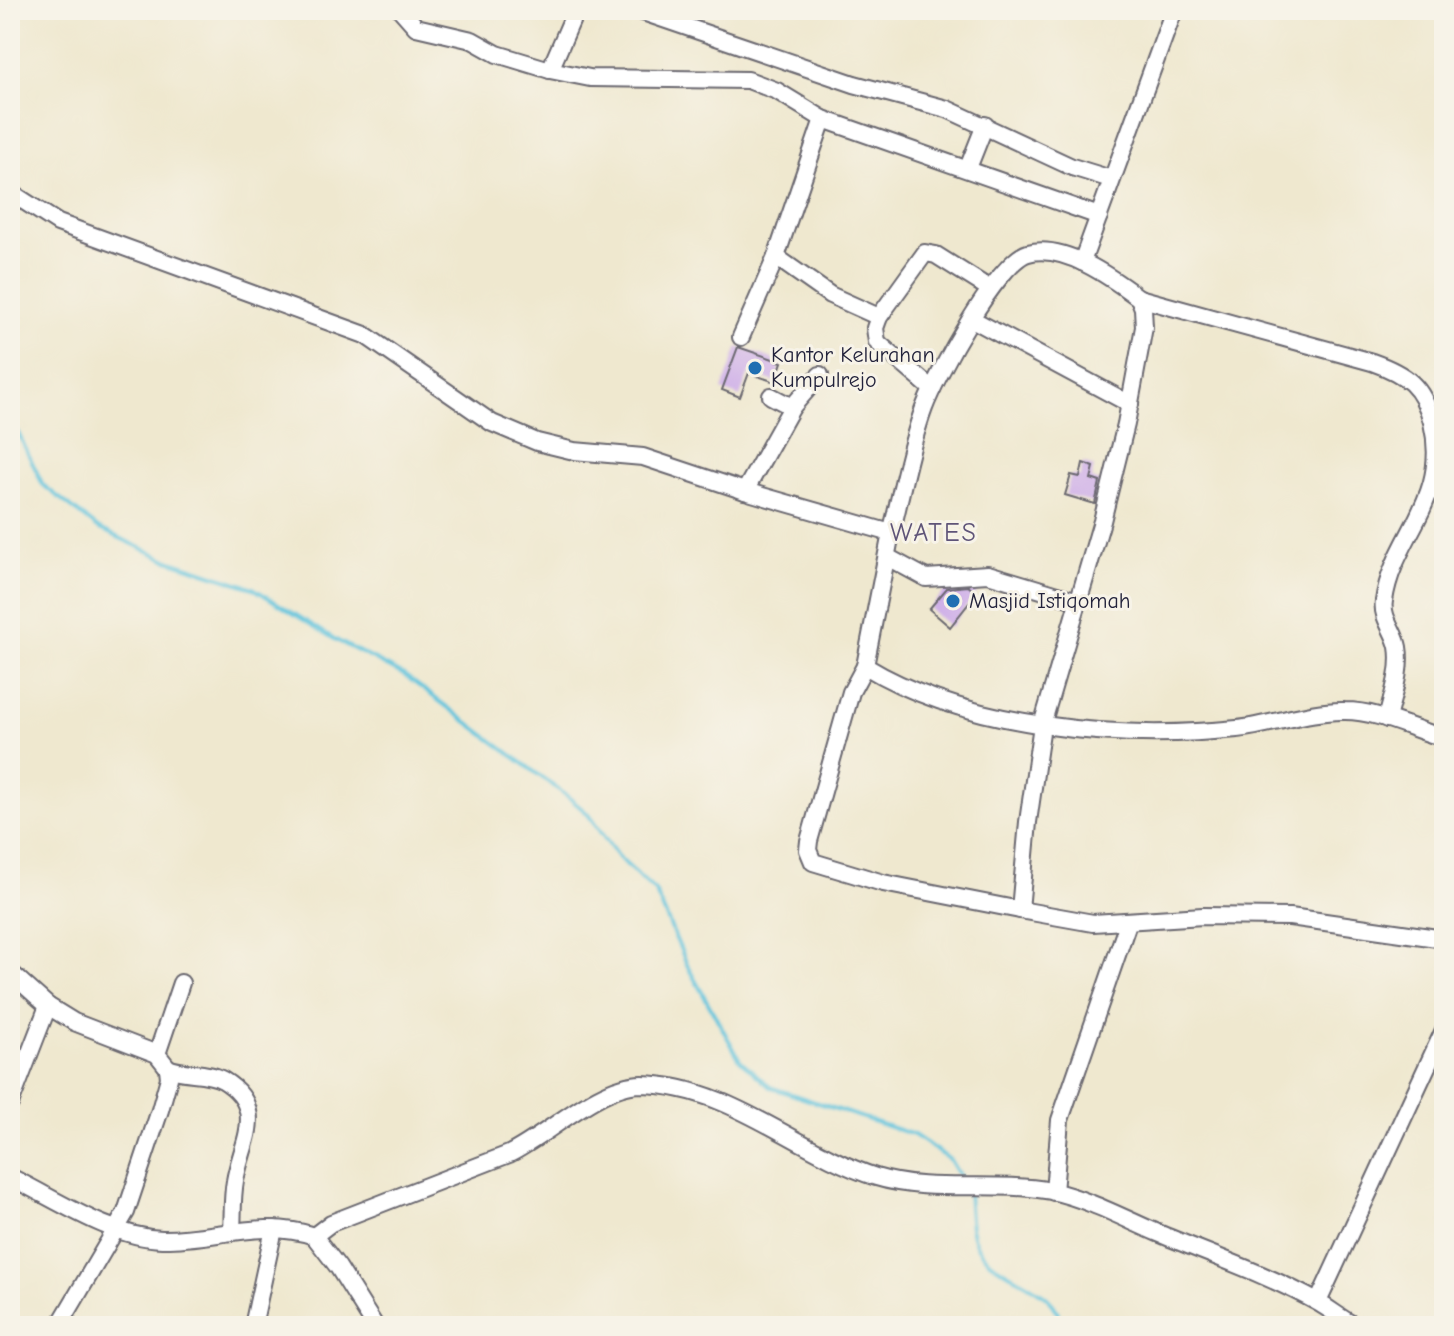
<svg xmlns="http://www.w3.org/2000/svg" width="1454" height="1336" viewBox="0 0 1454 1336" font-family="'Comic Neue',sans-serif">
<rect width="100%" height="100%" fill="#f7f3e8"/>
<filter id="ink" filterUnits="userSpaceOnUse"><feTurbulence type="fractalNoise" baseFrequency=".0125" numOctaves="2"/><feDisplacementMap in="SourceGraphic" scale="16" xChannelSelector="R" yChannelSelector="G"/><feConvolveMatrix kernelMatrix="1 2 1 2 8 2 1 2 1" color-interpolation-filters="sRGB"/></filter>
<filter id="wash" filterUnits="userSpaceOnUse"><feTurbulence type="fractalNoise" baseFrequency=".006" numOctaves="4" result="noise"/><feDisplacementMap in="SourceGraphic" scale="32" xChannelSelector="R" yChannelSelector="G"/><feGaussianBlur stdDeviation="1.8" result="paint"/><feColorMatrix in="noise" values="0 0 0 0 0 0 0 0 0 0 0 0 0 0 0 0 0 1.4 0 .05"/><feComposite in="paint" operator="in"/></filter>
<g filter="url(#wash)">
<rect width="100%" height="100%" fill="#efe8cf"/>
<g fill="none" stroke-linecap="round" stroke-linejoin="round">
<g stroke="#5ec3dc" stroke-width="4">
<path d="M1441,10L1444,12"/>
<path d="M10,416L43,485L98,528L165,559L253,588L336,640L404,675L567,796L587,813L617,856L655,891L689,969L740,1060L770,1087L914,1135L950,1160L962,1180"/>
<path d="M968,1191C970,1211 968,1236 981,1252C1002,1280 1062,1288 1060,1326"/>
</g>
</g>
<g id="blocks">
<g fill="#cfb0e8">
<path d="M738,347L782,362L775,382L749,373L740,397L722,390Z"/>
<path d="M1083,463L1094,467L1091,479L1100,482L1095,504L1065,495L1071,475L1080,477Z"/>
<path d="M968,586L977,593L950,627L929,609L947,588Z"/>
</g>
</g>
</g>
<g filter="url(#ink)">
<use href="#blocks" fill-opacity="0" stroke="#6a676f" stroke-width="2"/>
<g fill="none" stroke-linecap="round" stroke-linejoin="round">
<g stroke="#6a676f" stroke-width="20">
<g id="minor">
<path d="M401,10L416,27L472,40L497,54L550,70"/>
<path d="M576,10L550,70L590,78L748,80L777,91L823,119L1099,216"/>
<path d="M637,10L854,84L947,109L1072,167L1111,179"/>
<path d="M968,168L985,125"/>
<path d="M10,192L58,223L365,335L492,423L537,442L574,451L643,457L745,491L891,533L865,666C967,728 1119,741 1237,729C1273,725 1309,710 1345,711C1378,711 1412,729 1444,738"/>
<path d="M776,257L830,295L879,317"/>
<path d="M1082,262L1174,10"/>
<path d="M1139,298L1372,362C1406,374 1423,386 1432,422C1451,500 1393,536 1384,601C1381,618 1395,631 1398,647C1402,670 1392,697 1387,719"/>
<path d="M972,319L1130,404"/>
<path d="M741,337L776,257L823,119"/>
<path d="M932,389L877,342L875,328L879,317L925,253L936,255L990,289"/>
<path d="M771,396L792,407"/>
<path d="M745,491L792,407L820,375"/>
<path d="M889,558L926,578L988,574L1078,601"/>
<path d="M865,666L851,692L809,841L808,850L813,862L883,883L1020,910L1028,822L1042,725L1102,521L1126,424L1144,327L1143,308L1139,298C1112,278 1064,243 1028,253C997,262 936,376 924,408C909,448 902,492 891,533"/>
<path d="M1020,910L1093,923L1203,916L1290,917L1444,939"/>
<path d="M10,972L48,1006L74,1022L157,1054L168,1068L169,1078L160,1110L126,1212L59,1326"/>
<path d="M157,1054L181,983"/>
<path d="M168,1068C184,1075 207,1071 223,1080C269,1108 241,1143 235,1181C232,1197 233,1215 232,1231"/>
<path d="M10,1104L48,1006"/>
<path d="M10,1177C56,1199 110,1237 162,1239C212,1240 264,1218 314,1236L338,1267L375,1326"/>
<path d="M1054,1192L1060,1120L1128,923"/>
<path d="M314,1236L331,1223L509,1154C548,1135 599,1084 642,1084C732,1086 795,1151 876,1177C931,1194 994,1180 1051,1191C1088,1199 1123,1218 1158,1233C1211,1255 1269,1275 1319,1303C1331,1310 1342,1319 1355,1326"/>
<path d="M1318,1302L1444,1030"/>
<path d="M253,1326L274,1229"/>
</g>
</g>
<use href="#minor" stroke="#fff" stroke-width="16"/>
</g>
</g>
<g fill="#1f6fb2" stroke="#f7f3e8" stroke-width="3">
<circle cx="755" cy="368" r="8"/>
<circle cx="953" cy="601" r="8"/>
</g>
<g text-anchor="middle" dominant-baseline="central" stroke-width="6" stroke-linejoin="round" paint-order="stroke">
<g font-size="22" fill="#22223b" stroke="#f7f3e8" text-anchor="start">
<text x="771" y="355">Kantor Kelurahan<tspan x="771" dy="25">Kumpulrejo</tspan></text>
<text x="969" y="601">Masjid Istiqomah</text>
</g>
<g font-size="26" letter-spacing="2" fill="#5f5478" stroke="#f7f3e8">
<text x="934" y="533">WATES</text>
</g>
</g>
<rect width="1454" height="1336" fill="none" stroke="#f7f3e8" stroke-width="40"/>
</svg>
